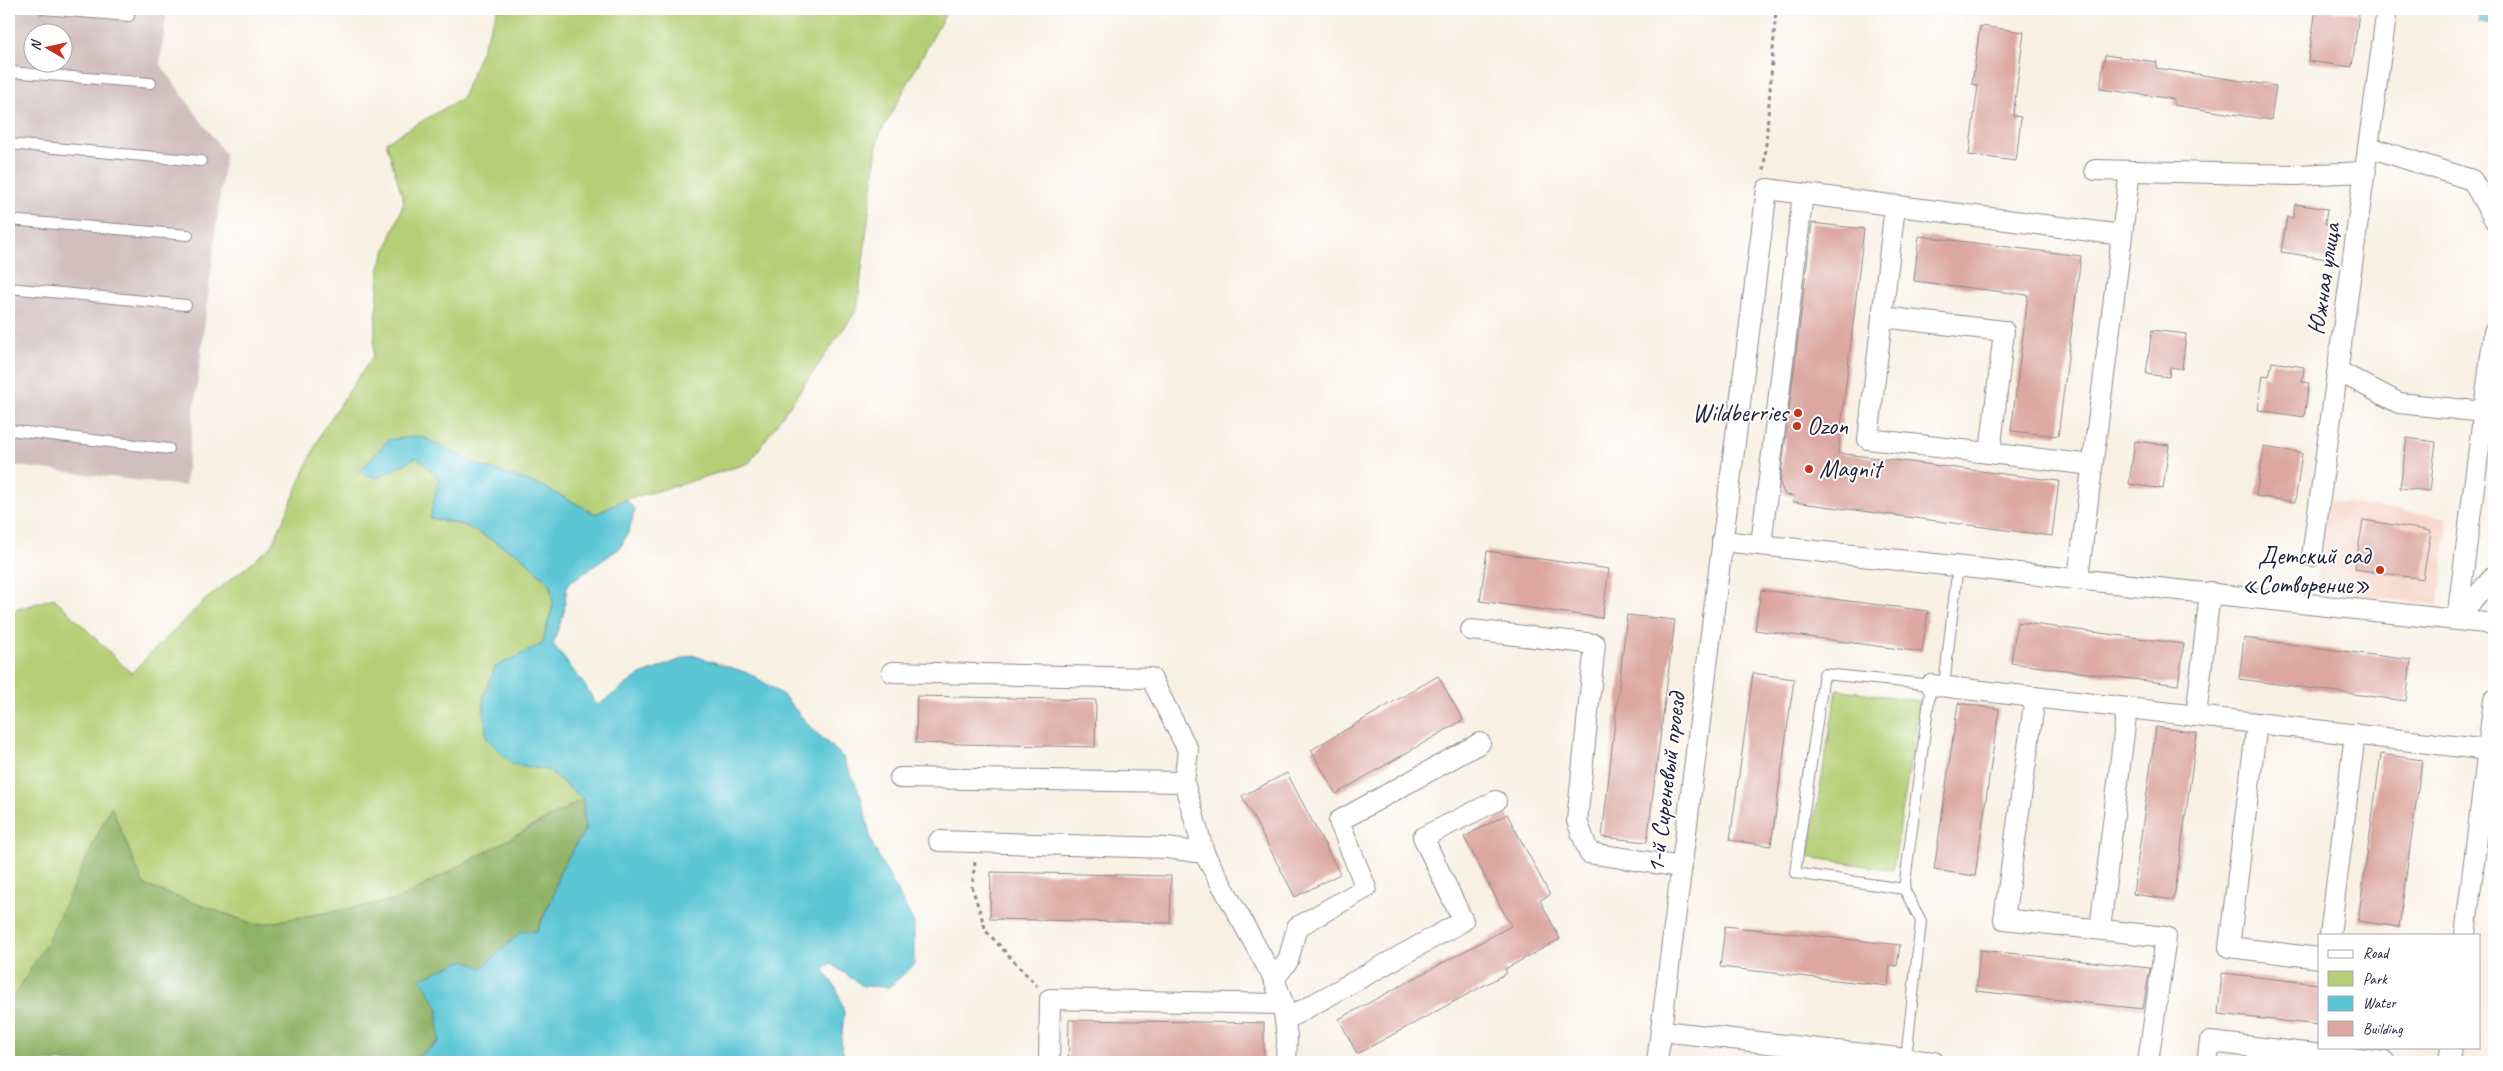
<svg xmlns="http://www.w3.org/2000/svg" width="2503" height="1071" viewBox="0 0 2503 1071" font-family="Caveat,sans-serif">
<rect width="100%" height="100%" fill="#fff"/>
<filter id="ink" filterUnits="userSpaceOnUse"><feTurbulence type="fractalNoise" baseFrequency=".02" numOctaves="2"/><feDisplacementMap in="SourceGraphic" scale="10" xChannelSelector="R" yChannelSelector="G"/><feConvolveMatrix kernelMatrix="1 2 1 2 8 2 1 2 1" color-interpolation-filters="sRGB"/></filter>
<filter id="wash" filterUnits="userSpaceOnUse"><feTurbulence type="fractalNoise" baseFrequency=".0096" numOctaves="4" result="noise"/><feDisplacementMap in="SourceGraphic" scale="20" xChannelSelector="R" yChannelSelector="G"/><feGaussianBlur stdDeviation="1.12" result="paint"/><feColorMatrix in="noise" values="0 0 0 0 0 0 0 0 0 0 0 0 0 0 0 0 0 1.4 0 .05"/><feComposite in="paint" operator="in"/></filter>
<g filter="url(#wash)">
<rect width="100%" height="100%" fill="#f8f1e3"/>
<path fill="#f6d2c4" d="M2327,500L2448,518L2439,605L2315,590Z"/>
<path fill="#d1bfbe" fill-rule="evenodd" d="M9,9H167L160,64L225,154L185,486L9,465ZM32,32H62V62H32Z"/>
<g fill="#b4cf75" stroke="#6b7858">
<path d="M498,9H948L878,138L857,310L749,463L679,485L626,499L596,514L542,486L479,465L420,436L377,478L417,457L439,479L430,518L464,525L521,556L550,584L553,605L542,644L496,667L483,698L487,739L512,764L548,770L583,799L397,900L257,925L143,885L111,807L46,945L9,1008V612L54,598L131,673L204,601L272,546L322,431L373,356L380,266L404,202L386,142L462,98Z"/>
<path d="M1837,689L1920,701L1893,870L1808,857Z"/>
</g>
<path fill="#8fb266" stroke="#586a50" d="M583,799L585,830L560,871L553,897L536,931H522L438,1008L439,1041L419,1056L400,1060L367,1062H9L10,1003L46,944L111,806L144,885L257,925L397,900Z"/>
<g fill="#5bc6d5" stroke="#3e7488">
<path d="M2480,9H2494V24L2478,22Z"/>
<path d="M420,436L479,465L542,486L596,514L626,499L635,510L628,533L620,548L567,585L564,612L553,644L586,687L597,706L638,676L692,655L751,674L783,695L811,728L842,756L861,796L872,844L914,923V965L889,987L863,986L830,963L824,970L837,990L844,1012L841,1045L846,1062H367L400,1060L419,1056L439,1042L438,1008L421,978L465,960L482,968L522,931H537L553,897L560,871L585,830L583,799L548,770L512,764L487,739L483,698L495,667L542,644L553,605L550,584L521,556L464,525L430,518L439,479L417,457L377,478L359,472L388,440Z"/>
</g>
<g id="blocks">
<g fill="#dca7a0">
<path d="M2316,9L2359,13L2352,67L2308,61Z"/>
<path d="M1980,26L2024,32L2013,116L2021,117L2016,161L1969,155L1978,85L1972,84Z"/>
<path d="M2105,55L2157,62L2156,68L2276,86L2271,120L2173,105L2174,99L2100,89Z"/>
<path d="M2295,204L2327,209L2325,224L2332,225L2327,259L2281,252L2287,217L2293,218Z"/>
<path d="M1812,223L1864,229L1838,453L2059,481L2052,536L1793,502L1794,496L1785,495L1780,484Z"/>
<path d="M1919,236L2081,256L2058,436L2011,431L2028,295L1914,281Z"/>
<path d="M2152,330L2186,334L2182,369L2170,367L2169,377L2146,374Z"/>
<path d="M2272,362L2304,367L2302,382L2309,383L2304,417L2258,410L2263,375L2269,376Z"/>
<path d="M2407,438L2436,442L2430,491L2400,488Z"/>
<path d="M2135,441L2169,445L2163,489L2129,484Z"/>
<path d="M2264,447L2302,453L2295,502L2256,496Z"/>
<path d="M2363,520L2431,531L2423,579L2355,569Z"/>
<path d="M1487,551L1609,569L1602,618L1480,601Z"/>
<path d="M1761,590L1928,611L1922,652L1755,630Z"/>
<path d="M1627,615L1675,620L1647,842L1602,837Z"/>
<path d="M2017,622L2184,644L2178,685L2011,663Z"/>
<path d="M2244,638L2411,660L2406,701L2239,679Z"/>
<path d="M1753,673L1794,679L1771,846L1730,840Z"/>
<path d="M1438,676L1463,720L1336,794L1311,750Z"/>
<path d="M917,696L1096,700L1095,747L916,743Z"/>
<path d="M1958,703L1999,709L1975,876L1934,870Z"/>
<path d="M2156,727L2197,733L2174,900L2133,894Z"/>
<path d="M2381,754L2422,760L2399,927L2358,921Z"/>
<path d="M1287,773L1340,874L1295,897L1242,796Z"/>
<path d="M1507,814L1550,895L1540,900L1560,939L1505,969L1507,973L1357,1054L1339,1019L1511,926L1464,837Z"/>
<path d="M991,872L1171,876L1170,923L990,919Z"/>
<path d="M1725,926L1900,945L1897,966L1890,965L1888,986L1720,967Z"/>
<path d="M1980,950L2150,968L2143,1009L1976,991Z"/>
<path d="M2222,973L2319,984V1025L2218,1014Z"/>
<path d="M1069,1020L1264,1023V1062H1068Z"/>
</g>
</g>
</g>
<g filter="url(#ink)">
<use href="#blocks" fill-opacity="0" stroke="#8d8a8f" stroke-width="1"/>
<g fill="none" stroke-linecap="round" stroke-linejoin="round">
<g stroke="#8d8a8f" stroke-width="12">
<g id="lane">
<path d="M43,9L129,16"/>
<path d="M9,72L151,83"/>
<path d="M9,144L201,161"/>
<path d="M9,220L188,235"/>
<path d="M9,288L186,305"/>
<path d="M9,430L169,449"/>
<path d="M1931,685L1904,889L1795,873L1824,674L1944,686L1958,565"/>
<path d="M1904,889L1921,921L1906,1059"/>
</g>
</g>
<g stroke="#8d8a8f" stroke-width="22">
<g id="street">
<path d="M2369,147L2472,180L2494,219"/>
<path d="M2095,170L2295,175L2366,172"/>
<path d="M1895,206L1868,439L2092,465"/>
<path d="M2122,235L2130,171"/>
<path d="M1882,317L2004,331L1990,453"/>
<path d="M2338,371L2399,403L2484,412"/>
<path d="M1722,541L2494,624"/>
<path d="M1761,545L1803,194"/>
<path d="M2312,556L2387,9"/>
<path d="M2457,619L2494,332"/>
<path d="M2457,619L2494,576"/>
<path d="M1471,630L1595,644L1577,821L1589,853L1682,867"/>
<path d="M892,672L1151,678L1188,750L1184,782"/>
<path d="M1931,685L2488,750"/>
<path d="M2035,697L2004,919L2166,937L2148,1062"/>
<path d="M2196,716L2210,592"/>
<path d="M2257,723L2229,947L2319,958"/>
<path d="M900,778L1184,782L1204,853"/>
<path d="M939,841L1167,848L1204,853L1274,979L1283,1004L1287,1038L1286,1062"/>
<path d="M2100,929L2127,708"/>
<path d="M2330,935L2355,734"/>
<path d="M2465,935L2494,700"/>
<path d="M1285,1020L1463,921L1423,837L1496,801"/>
<path d="M1662,1031L1934,1062"/>
<path d="M1049,1062L1050,999L1283,1004L1274,979L1288,961L1297,927L1366,888L1339,821L1480,743"/>
<path d="M1657,1062L1767,189L2122,235L2078,578"/>
<path d="M2207,1062L2210,1042L2385,1062"/>
<path d="M2449,1062L2451,1047"/>
</g>
</g>
<g stroke="#8d8a8f" stroke-width="3" stroke-dasharray="4 4" stroke-linecap="butt">
<path d="M1764,170L1776,9"/>
<path d="M975,862L972,887L986,931L1037,986"/>
</g>
<use href="#lane" stroke="#fff" stroke-width="10"/>
<use href="#street" stroke="#fff" stroke-width="20"/>
</g>
</g>
<g fill="#c8321e" stroke="#fff" stroke-width="2">
<circle cx="1798" cy="413" r="5"/>
<circle cx="1797" cy="426" r="5"/>
<circle cx="1809" cy="469" r="5"/>
<circle cx="2380" cy="570" r="5"/>
</g>
<g text-anchor="middle" dominant-baseline="central" stroke-width="4" stroke-linejoin="round" paint-order="stroke">
<g font-size="25" fill="#22223b" stroke="#fff">
<text transform="translate(2324 279) rotate(-82)">Южная улица</text>
<text transform="translate(1666 783) rotate(-83)">1-й Сиреневый проезд</text>
</g>
<g font-size="25" fill="#22223b" stroke="#fff" text-anchor="end">
<text x="1788" y="413">Wildberries</text>
<text x="1807" y="426" text-anchor="start">Ozon</text>
<text x="1819" y="469" text-anchor="start">Magnit</text>
<text x="2370" y="556">Детский сад<tspan x="2370" dy="29">«Сотворение»</tspan></text>
</g>
</g>
<rect width="2503" height="1071" fill="none" stroke="#fff" stroke-width="30"/>
<rect x="2318" y="934" width="162" height="115" fill="#ffffff" stroke="#a7a7b1"/>
<rect x="2328" y="950" width="25" height="8" fill="#ffffff" stroke="#a7a7b1"/>
<text x="2363" y="958" font-size="15" fill="#22223b">Road</text>
<rect x="2328" y="971" width="25" height="15" fill="#b4cf75" stroke="#a7a7b1"/>
<text x="2363" y="984" font-size="15" fill="#22223b">Park</text>
<rect x="2328" y="996" width="25" height="15" fill="#5bc6d5" stroke="#a7a7b1"/>
<text x="2363" y="1008" font-size="15" fill="#22223b">Water</text>
<rect x="2328" y="1021" width="25" height="15" fill="#dca7a0" stroke="#a7a7b1"/>
<text x="2363" y="1034" font-size="15" fill="#22223b">Building</text>
<g transform="translate(48 48) rotate(279)"><circle r="24" fill="#ffffff" stroke="#a7a7b1"/>
<path d="M0-4L9 19L0 12L-9 19Z" fill="#c8321e"/>
<text y="-8" font-size="14" font-weight="bold" text-anchor="middle" fill="#22223b">N</text>
</g>
</svg>
